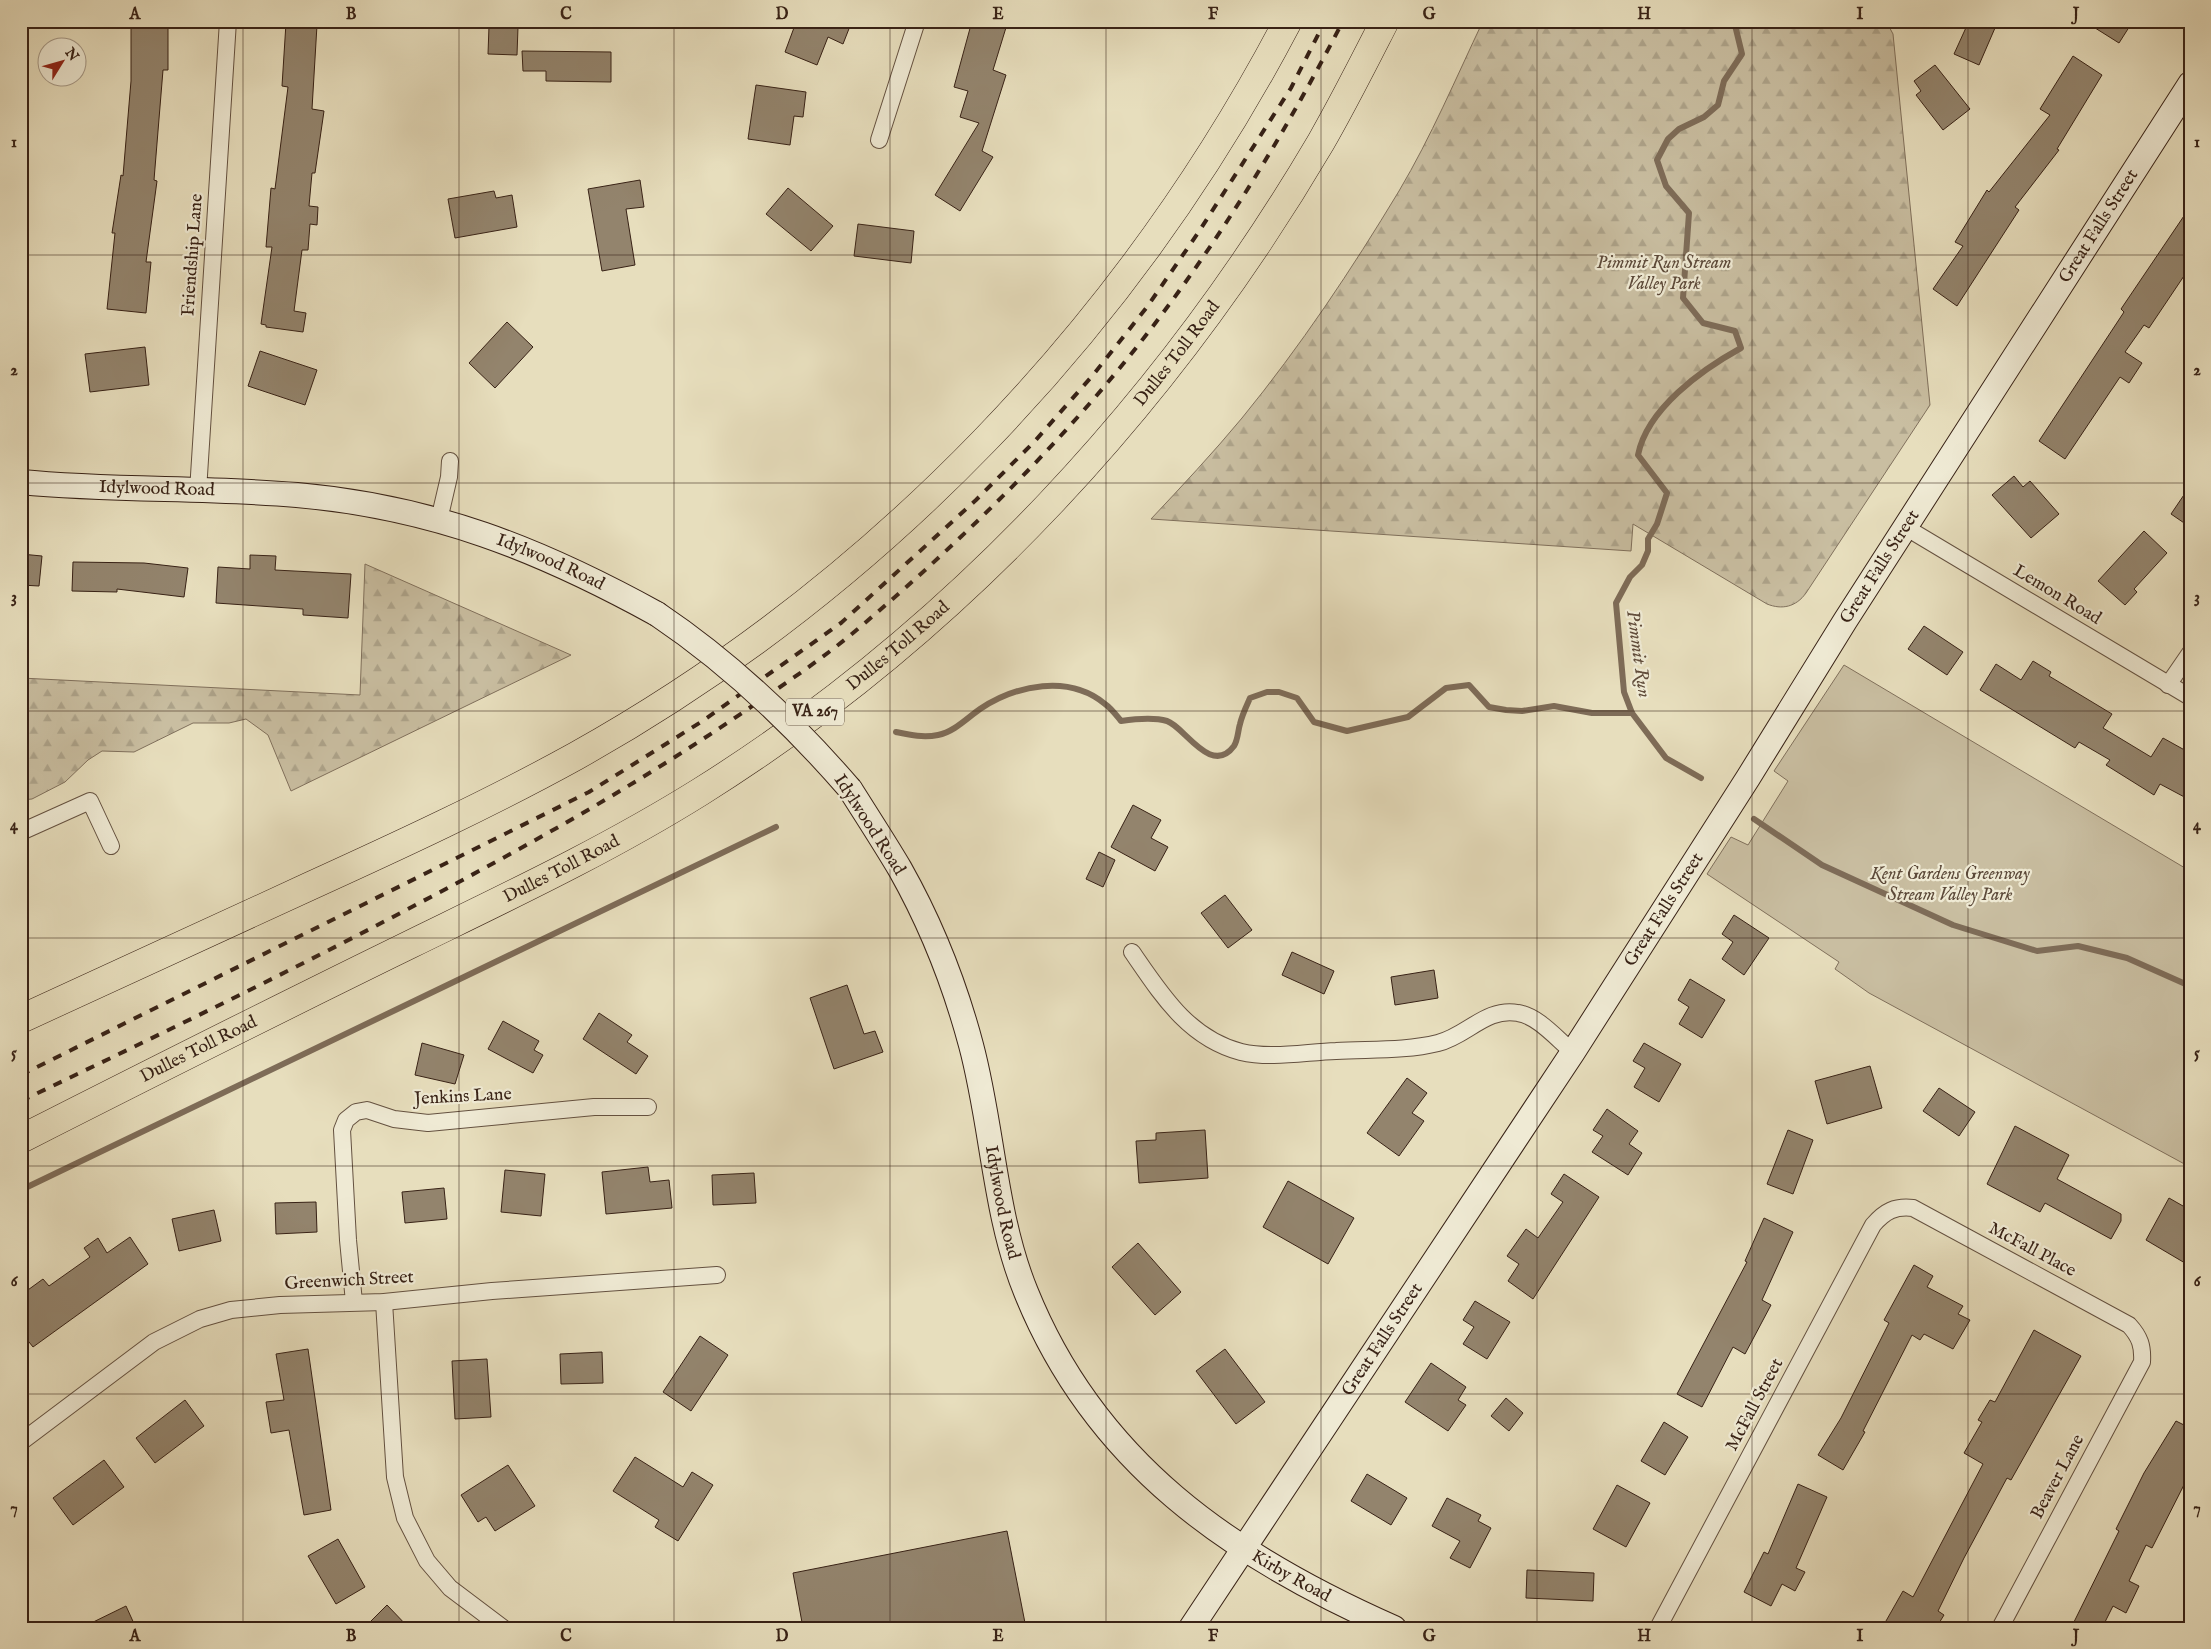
<svg xmlns="http://www.w3.org/2000/svg" width="2211" height="1649" viewBox="0 0 2211 1649" font-family="'IM FELL English',serif">
<defs>
<pattern id="forest-firs" width="22" height="20" patternUnits="userSpaceOnUse" patternTransform="scale(1.25)"><rect width="22" height="20" fill="#c9bea1"/><path d="M5 1l3.5 6h-7zM16 11l3.5 6h-7z" fill="#ada38a"/></pattern>
</defs>
<rect width="100%" height="100%" fill="#e7debd"/>
<filter id="stains"><feTurbulence type="fractalNoise" baseFrequency=".004" numOctaves="4"/><feColorMatrix values="0 0 0 0 .2 0 0 0 0 .09 0 0 0 0 .02 0 0 0 .5 -.17"/></filter>
<radialGradient id="worn" r=".72"><stop offset=".6" stop-color="#630" stop-opacity="0"/><stop offset="1" stop-color="#630" stop-opacity=".3"/></radialGradient>
<path fill="#c9bea1" stroke="#80705c" d="M1844,665L2190,871V1167L1869,993L1835,969L1839,962L1707,874L1731,837L1748,845L1788,781L1774,771Z"/>
<g fill="url(#forest-firs)" stroke="#80705c">
<path d="M1483,21H1886L1893,34L1930,405L1806,593C1796,607 1782,610 1767,604L1633,524L1631,551L1151,519C1182,486 1213,453 1242,418C1300,347 1352,269 1399,191C1431,137 1456,78 1483,21Z"/>
<path d="M365,564L571,655L291,791L268,735L246,719L229,723H193L134,752L102,751L88,760L65,782L32,799L21,800V678L360,695Z"/>
</g>
<g fill="none" stroke-linecap="round" stroke-linejoin="round">
<g stroke="#7e6c58" stroke-width="6">
<path d="M896,732C910,735 923,738 938,735C954,732 967,718 980,709C1016,685 1069,674 1105,704C1111,708 1116,715 1121,721C1135,719 1153,717 1167,721C1184,726 1211,777 1234,746C1238,740 1238,730 1240,724C1242,715 1246,707 1250,698L1267,692H1279L1297,698L1314,722L1347,731L1408,717L1446,688L1469,685L1489,707L1506,710L1522,711L1554,706L1592,713H1632"/>
<path d="M1701,778L1666,758L1632,713L1624,692L1616,603L1630,577L1642,565L1648,551V539L1657,524L1667,493L1638,455C1647,409 1701,370 1741,348L1735,331L1703,323L1683,298L1689,213L1666,186L1657,160L1668,139L1679,129L1704,117L1718,105L1724,81L1742,54L1734,21"/>
<path d="M1754,819L1822,865L1953,925L2037,951L2078,946L2127,958L2190,986"/>
<path d="M21,1190L776,827"/>
</g>
</g>
<g fill="#93846d" stroke="#382216">
<path d="M131,21H168V70H163L154,180L157,181L146,262H151L146,313L107,309L115,233H112L121,175L123,176L131,81Z"/>
<path d="M789,21H852L843,44L828,37L817,65L785,52L795,25Z"/>
<path d="M972,21H1008L993,70L1006,75L982,151L993,157L960,211L935,195L979,123L960,117L968,91L954,87Z"/>
<path d="M1969,21H1998L1979,65L1954,54Z"/>
<path d="M2084,21H2133L2119,43Z"/>
<path d="M286,23L317,25L312,109L324,111L315,173H312L309,206L318,207L317,225L310,224L308,250H302L294,311L306,313L303,332L266,327V325L261,324L272,247H266L271,188L275,189L288,87L282,86Z"/>
<path d="M489,26L518,27L517,55L488,54Z"/>
<path d="M522,51L611,52V82L546,81V71H523Z"/>
<path d="M2073,56L2102,75L2057,149L2059,150L2015,207L2019,210L1957,306L1933,289L1963,246L1955,242L1987,190L1989,192L2050,115L2040,109Z"/>
<path d="M1935,65L1970,109L1943,130L1916,95L1921,91L1914,81Z"/>
<path d="M756,85L806,92L803,117L794,116L790,145L748,139Z"/>
<path d="M640,180L644,207L626,209L635,265L602,271L588,189Z"/>
<path d="M788,188L833,226L811,251L766,214Z"/>
<path d="M494,191L496,198L512,195L517,227L455,238L448,199Z"/>
<path d="M2190,207V267L2149,328L2144,325L2125,352L2142,363L2129,383L2120,377L2065,459L2039,441L2124,312L2121,309Z"/>
<path d="M858,224L914,231L911,263L854,256Z"/>
<path d="M507,322L533,347L495,388L469,363Z"/>
<path d="M145,347L149,385L90,392L85,354Z"/>
<path d="M260,351L317,370L305,405L248,386Z"/>
<path d="M2014,476L2023,487L2030,481L2059,514L2031,538L1992,495Z"/>
<path d="M2190,486V527L2171,514Z"/>
<path d="M2144,531L2167,553L2134,589L2137,592L2125,605L2098,581Z"/>
<path d="M21,554L42,556L39,586L21,585Z"/>
<path d="M250,555L276,556L275,570L351,574L348,618L303,615V609L216,603L218,567L250,569Z"/>
<path d="M73,562L144,563L188,568L184,597L117,589V592L72,591Z"/>
<path d="M1924,626L1963,652L1947,675L1908,649Z"/>
<path d="M2033,661L2051,672L2049,676L2112,714L2103,728L2151,757L2163,738L2190,753V800L2160,784L2154,795L2106,765L2110,760L2079,742L2075,748L1980,690L1996,664L2021,680Z"/>
<path d="M1133,805L1161,820L1151,838L1168,847L1155,871L1111,847Z"/>
<path d="M1099,852L1115,860L1103,887L1086,879Z"/>
<path d="M1225,895L1252,930L1228,948L1201,913Z"/>
<path d="M1734,915L1769,938L1744,975L1722,959L1733,942L1722,934Z"/>
<path d="M1292,952L1334,971L1324,994L1282,975Z"/>
<path d="M1434,970L1438,998L1395,1005L1391,977Z"/>
<path d="M1690,979L1725,1000L1702,1038L1679,1024L1689,1007L1678,1000Z"/>
<path d="M847,985L864,1034L875,1031L883,1052L834,1069L810,998Z"/>
<path d="M599,1013L632,1035L627,1042L648,1056L636,1074L583,1039Z"/>
<path d="M503,1021L539,1041L534,1050L543,1055L533,1073L488,1049Z"/>
<path d="M422,1043L464,1055L455,1084L415,1075Z"/>
<path d="M1644,1043L1681,1064L1659,1102L1634,1087L1645,1068L1633,1061Z"/>
<path d="M1870,1066L1882,1108L1827,1124L1815,1081Z"/>
<path d="M1407,1078L1427,1093L1412,1113L1424,1121L1399,1156L1367,1133Z"/>
<path d="M1939,1088L1975,1112L1959,1136L1923,1111Z"/>
<path d="M1607,1109L1638,1131L1629,1144L1642,1153L1628,1175L1592,1152L1603,1136L1593,1130Z"/>
<path d="M2015,1126L2069,1155L2057,1179L2121,1214V1221L2111,1239L2045,1203L2040,1212L1987,1184Z"/>
<path d="M1205,1130L1208,1178L1139,1183L1136,1141L1156,1140V1133Z"/>
<path d="M1788,1130L1813,1140L1793,1194L1767,1184Z"/>
<path d="M648,1167L650,1182L669,1180L672,1208L606,1214L602,1172Z"/>
<path d="M505,1170L545,1174L541,1216L501,1212Z"/>
<path d="M754,1173L756,1203L713,1205L712,1175Z"/>
<path d="M1564,1174L1599,1197L1533,1299L1508,1281L1519,1264L1507,1256L1526,1229L1538,1238L1563,1202L1551,1194Z"/>
<path d="M1288,1181L1354,1218L1328,1264L1263,1227Z"/>
<path d="M444,1188L447,1219L405,1223L402,1192Z"/>
<path d="M2169,1198L2190,1210V1266L2146,1240Z"/>
<path d="M316,1202L317,1232L276,1234L275,1203Z"/>
<path d="M214,1210L221,1241L179,1251L172,1219Z"/>
<path d="M1764,1218L1793,1232L1762,1300L1771,1305L1745,1354L1733,1347L1702,1407L1677,1394L1747,1262L1745,1261Z"/>
<path d="M130,1237L148,1264L33,1347L21,1332V1295L43,1279L49,1286L90,1257L84,1248L98,1238L107,1253Z"/>
<path d="M1138,1243L1181,1292L1155,1315L1112,1267Z"/>
<path d="M1914,1265L1933,1276L1927,1287L1963,1306L1958,1314L1970,1320L1953,1349L1924,1334L1920,1340L1912,1335L1863,1431L1865,1432L1843,1470L1818,1455L1841,1418L1889,1323L1884,1320Z"/>
<path d="M1475,1301L1510,1322L1487,1359L1463,1344L1474,1327L1463,1320Z"/>
<path d="M2034,1330L2081,1356L2011,1480L2007,1478L1964,1558L1938,1611L1944,1615L1936,1628H1882L1903,1591L1913,1597L1983,1464L1964,1453L1982,1422L1978,1420L1990,1400L1995,1402Z"/>
<path d="M700,1336L728,1355L691,1411L663,1392Z"/>
<path d="M308,1349L331,1510L304,1515L289,1430L271,1433L266,1402L284,1400L276,1354Z"/>
<path d="M1225,1349L1265,1402L1236,1424L1196,1371Z"/>
<path d="M602,1352L603,1383L561,1384L560,1354Z"/>
<path d="M487,1359L491,1417L455,1419L452,1361Z"/>
<path d="M1431,1363L1466,1387L1458,1400L1466,1405L1448,1431L1405,1402Z"/>
<path d="M1506,1398L1523,1413L1509,1431L1491,1416Z"/>
<path d="M185,1400L204,1426L155,1463L136,1438Z"/>
<path d="M2176,1421L2190,1428V1473L2152,1548L2146,1545L2129,1581L2139,1586L2126,1613L2113,1606L2102,1628H2071L2119,1531L2116,1529L2144,1473Z"/>
<path d="M1664,1422L1688,1437L1665,1475L1641,1461Z"/>
<path d="M635,1457L683,1487L692,1472L713,1485L678,1541L655,1527L659,1520L613,1491Z"/>
<path d="M104,1460L124,1487L73,1525L53,1498Z"/>
<path d="M508,1465L535,1506L495,1531L486,1517L478,1522L461,1495Z"/>
<path d="M1367,1474L1407,1498L1391,1525L1351,1501Z"/>
<path d="M1798,1484L1827,1497L1796,1568L1805,1572L1795,1591L1782,1584L1771,1606L1744,1592L1764,1552L1768,1554Z"/>
<path d="M1617,1485L1650,1503L1626,1547L1593,1529Z"/>
<path d="M1447,1498L1481,1515L1478,1521L1491,1528L1470,1568L1450,1558L1460,1541L1432,1526Z"/>
<path d="M1007,1531L1026,1628H803L793,1573Z"/>
<path d="M338,1539L365,1587L336,1604L308,1556Z"/>
<path d="M1527,1570L1594,1573L1593,1601L1526,1598Z"/>
<path d="M387,1605L409,1628H364Z"/>
<path d="M126,1606L136,1628H81Z"/>
</g>
<g fill="none" stroke-linecap="round" stroke-linejoin="round">
<g stroke="#645140" stroke-width="18">
<g id="minor">
<path d="M879,140L917,21"/>
<path d="M198,491L228,21"/>
<path d="M439,520L449,477L450,461"/>
<path d="M1905,527L2190,697"/>
<path d="M2168,685L2190,653"/>
<path d="M21,832L90,801L111,846"/>
<path d="M1132,952C1161,994 1188,1038 1241,1052C1270,1059 1306,1052 1336,1051C1369,1049 1406,1051 1438,1043C1467,1036 1486,1007 1518,1013C1538,1016 1557,1039 1573,1052"/>
<path d="M354,1302L348,1240L342,1130L346,1120L356,1112L367,1110L394,1119L428,1123L594,1107H648"/>
<path d="M384,1302L395,1477L405,1518L427,1561L450,1588L503,1628"/>
<path d="M21,1442L154,1342L200,1319L231,1310L280,1305L384,1302L492,1291L717,1275"/>
<path d="M1658,1628L1873,1225C1885,1211 1895,1206 1913,1208L2129,1325C2140,1337 2143,1346 2142,1362L2000,1628"/>
</g>
</g>
<g stroke="#382216" stroke-width="26">
<g id="secondary">
<path id="s1" d="M21,482C113,491 206,487 297,495C433,507 539,549 657,614"/>
<path id="s2" d="M850,789C867,816 884,842 900,869C931,924 955,985 971,1045C993,1127 994,1214 1026,1292C1095,1463 1231,1556 1394,1628"/>
<path id="s3" d="M1191,1628L1573,1052L1748,778L1845,621L2190,84"/>
</g>
</g>
<g stroke="#382216" stroke-width="29">
<g id="motorway">
<path d="M21,1019C117,975 212,931 308,887C398,846 489,804 576,756C878,587 1127,328 1288,21"/>
<path id="s4" d="M21,1139C151,1073 280,1008 411,944C509,896 607,850 700,792C957,631 1168,402 1321,142C1344,102 1364,62 1385,21"/>
</g>
</g>
<use href="#minor" stroke="#efead4" stroke-width="16"/>
<use href="#secondary" stroke="#efead4" stroke-width="24"/>
<use href="#motorway" stroke="#e7debd" stroke-width="28"/>
<g stroke="#382216" stroke-width="4" stroke-dasharray="9 9" stroke-linecap="butt">
<path d="M21,1075L589,792L701,722L841,623L976,500L1035,441L1093,375L1147,307L1198,233L1291,88L1325,21"/>
<path d="M21,1101C193,1019 363,936 530,843C609,799 686,752 761,700C792,679 824,657 853,633C942,558 1028,476 1103,388C1197,278 1277,149 1343,21"/>
</g>
<g stroke="#382216" stroke-width="26" stroke-linecap="butt">
<path id="secondary-bridge" d="M657,614C730,663 792,722 850,789"/>
</g>
<use href="#secondary-bridge" stroke="#efead4" stroke-width="24"/>
</g>
<path fill="none" stroke="#382216" stroke-width="1" stroke-opacity="0.55" d="M243,21V1628M459,21V1628M674,21V1628M890,21V1628M1106,21V1628M1321,21V1628M1537,21V1628M1752,21V1628M1968,21V1628M21,255H2190M21,483H2190M21,711H2190M21,938H2190M21,1166H2190M21,1394H2190"/>
<g text-anchor="middle" dominant-baseline="central" stroke-width="4.5" stroke-linejoin="round" paint-order="stroke">
<rect fill="#efead4" stroke="#6f5e4f" stroke-width="1" x="786" y="698.5" width="58" height="27" rx="4"/>
<g font-size="16" font-weight="bold" fill="#382216">
<text x="815" y="712">VA 267</text>
</g>
<g font-size="18" fill="#382216" stroke="#efead4">
<text stroke="none"><textPath href="#s3" startOffset="1670">Great Falls Street</textPath></text>
<text transform="translate(193 255) rotate(-86)">Friendship Lane</text>
<text stroke="none"><textPath href="#s4" startOffset="1414">Dulles Toll Road</textPath></text>
<text stroke="none"><textPath href="#s1" startOffset="136">Idylwood Road</textPath></text>
<text stroke="none"><textPath href="#s1" startOffset="540">Idylwood Road</textPath></text>
<text stroke="none"><textPath href="#s3" startOffset="1265">Great Falls Street</textPath></text>
<text transform="translate(2057 595) rotate(31)">Lemon Road</text>
<text stroke="none"><textPath href="#s4" startOffset="1009">Dulles Toll Road</textPath></text>
<text transform="translate(869 825) rotate(57)">Idylwood Road</text>
<text stroke="none"><textPath href="#s4" startOffset="604">Dulles Toll Road</textPath></text>
<text stroke="none"><textPath href="#s3" startOffset="860">Great Falls Street</textPath></text>
<text stroke="none"><textPath href="#s4" startOffset="199">Dulles Toll Road</textPath></text>
<text transform="translate(463 1097) rotate(-3)">Jenkins Lane</text>
<text stroke="none"><textPath href="#s2" startOffset="445">Idylwood Road</textPath></text>
<text transform="translate(2032 1250) rotate(28)">McFall Place</text>
<text transform="translate(349 1281) rotate(-3)">Greenwich Street</text>
<text stroke="none"><textPath href="#s3" startOffset="346">Great Falls Street</textPath></text>
<text transform="translate(1755 1405) rotate(-62)">McFall Street</text>
<text transform="translate(2058 1477) rotate(-62)">Beaver Lane</text>
<text stroke="none"><textPath href="#s2" startOffset="935">Kirby Road</textPath></text>
</g>
<g font-size="18" font-style="italic" fill="#5c4939" stroke="#efead4">
<text x="1664" y="263">Pimmit Run Stream<tspan x="1664" dy="21">Valley Park</tspan></text>
<text x="1950" y="874">Kent Gardens Greenway<tspan x="1950" dy="21">Stream Valley Park</tspan></text>
</g>
<g font-size="19" font-style="italic" fill="#614d3c" stroke="#efead4">
<text transform="translate(1638 654) rotate(82)">Pimmit Run</text>
</g>
</g>
<rect width="2211" height="1649" fill="none" stroke="#e7debd" stroke-width="55"/>
<g transform="translate(62 62) rotate(53)"><circle r="24" fill="#efead4" stroke="#a69a88"/>
<path d="M0-4L9 19L0 12L-9 19Z" fill="#8f2418"/>
<text y="-8" font-size="14" font-weight="bold" text-anchor="middle" fill="#382216">N</text>
</g>
<rect x="28" y="28" width="2156" height="1594" fill="none" stroke="#382216" stroke-width="2"/>
<g font-size="16" text-anchor="middle" font-weight="bold" fill="#382216">
<text x="135" y="19">A</text>
<text x="351" y="19">B</text>
<text x="566" y="19">C</text>
<text x="782" y="19">D</text>
<text x="998" y="19">E</text>
<text x="1213" y="19">F</text>
<text x="1429" y="19">G</text>
<text x="1644" y="19">H</text>
<text x="1860" y="19">I</text>
<text x="2076" y="19">J</text>
<text x="14" y="147">1</text>
<text x="2197" y="147">1</text>
<text x="14" y="375">2</text>
<text x="2197" y="375">2</text>
<text x="14" y="602">3</text>
<text x="2197" y="602">3</text>
<text x="14" y="830">4</text>
<text x="2197" y="830">4</text>
<text x="14" y="1058">5</text>
<text x="2197" y="1058">5</text>
<text x="14" y="1286">6</text>
<text x="2197" y="1286">6</text>
<text x="14" y="1513">7</text>
<text x="2197" y="1513">7</text>
<text x="135" y="1641">A</text>
<text x="351" y="1641">B</text>
<text x="566" y="1641">C</text>
<text x="782" y="1641">D</text>
<text x="998" y="1641">E</text>
<text x="1213" y="1641">F</text>
<text x="1429" y="1641">G</text>
<text x="1644" y="1641">H</text>
<text x="1860" y="1641">I</text>
<text x="2076" y="1641">J</text>
</g>
<rect width="100%" height="100%" filter="url(#stains)"/>
<rect width="100%" height="100%" fill="url(#worn)"/>
</svg>
